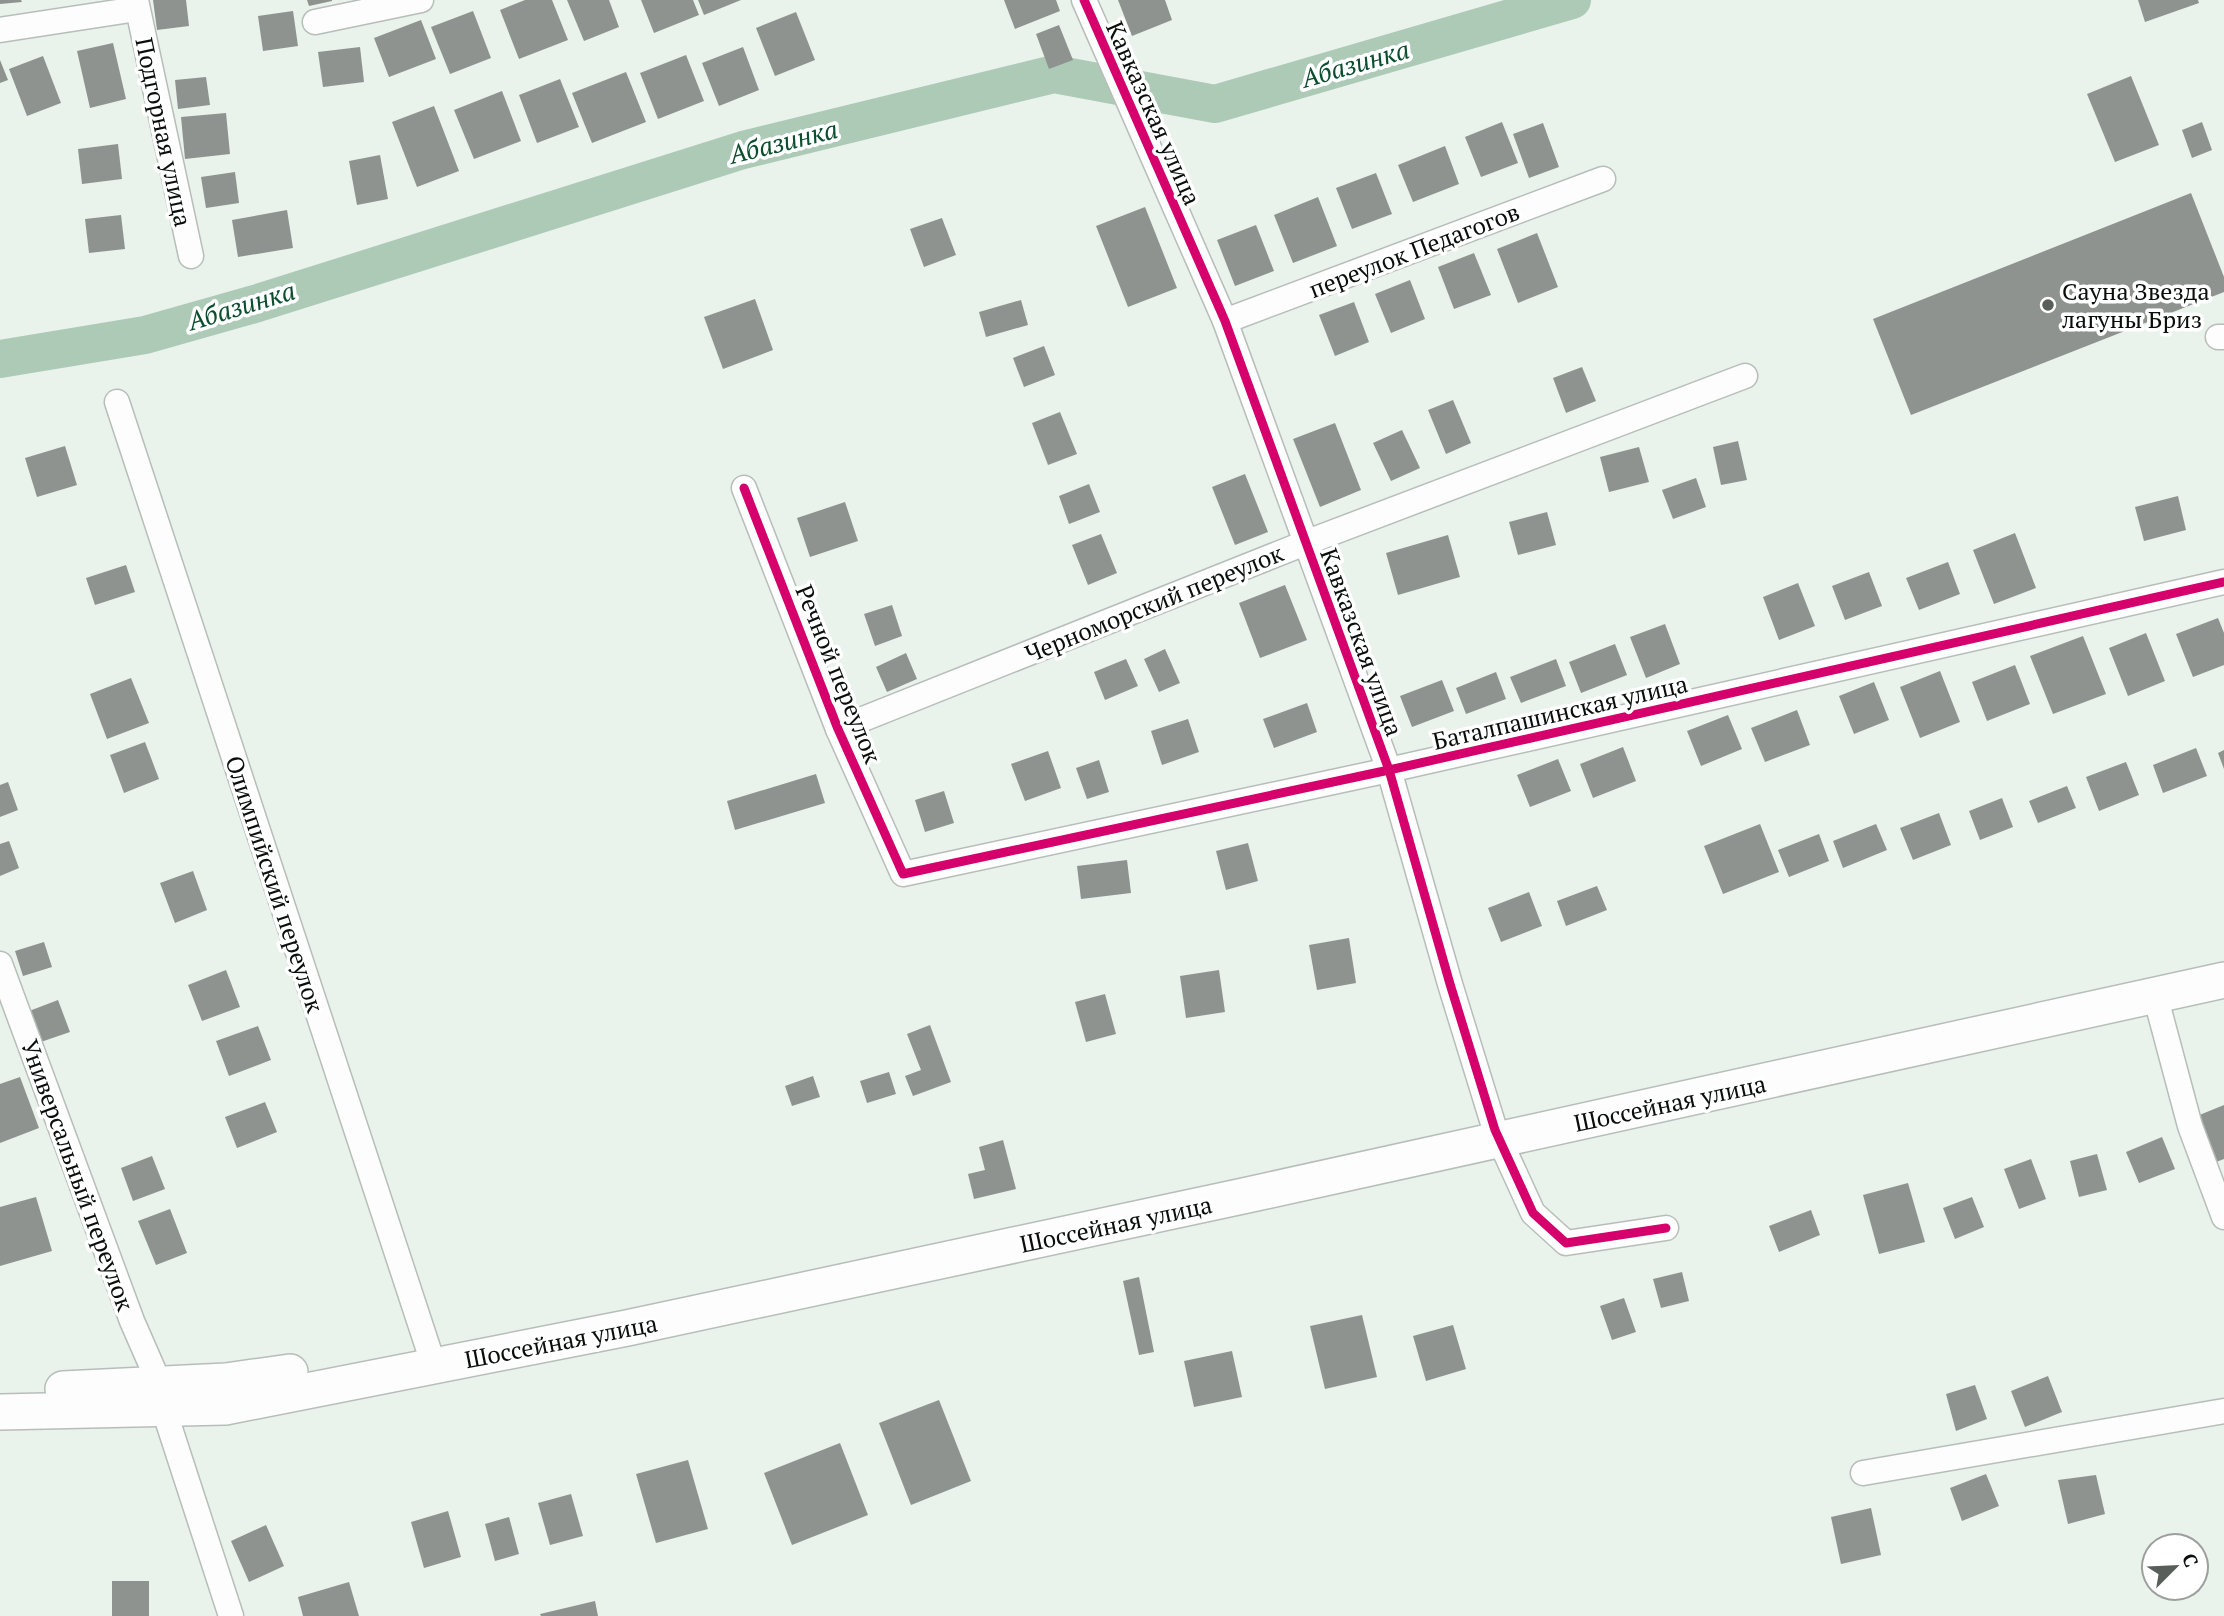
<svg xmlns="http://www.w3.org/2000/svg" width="2224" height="1616" viewBox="0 0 2224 1616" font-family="'PT Serif',serif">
<rect width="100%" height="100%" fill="#eaf2ec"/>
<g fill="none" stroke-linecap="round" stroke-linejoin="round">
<path stroke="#adcab7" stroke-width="38" d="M0,359L145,335L258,303L743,150L1054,74L1215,104L1572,0"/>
</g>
<g fill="#8e938f">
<path d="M0,0H21L22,2L0,4Z"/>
<path d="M153,0H186L189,26L157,30Z"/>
<path d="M307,0H332V1L309,6Z"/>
<path d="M525,0H552L568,40L519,59L500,10Z"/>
<path d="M567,0H609L619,27L584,41Z"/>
<path d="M641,0H693L699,15L654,33Z"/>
<path d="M698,0H741L704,15Z"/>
<path d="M1004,0H1056L1060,11L1015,29Z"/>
<path d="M1118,0H1165L1172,20L1132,36Z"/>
<path d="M2138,0H2198L2199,3L2145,22Z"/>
<path d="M293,11L298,46L263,51L258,16Z"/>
<path d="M473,11L491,58L450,74L431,27Z"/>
<path d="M796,12L815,60L775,76L756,28Z"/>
<path d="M421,20L436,59L389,77L374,38Z"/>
<path d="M1059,25L1073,60L1049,69L1036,34Z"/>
<path d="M113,43L126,99L90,108L77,51Z"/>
<path d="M360,47L364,82L323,87L318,52Z"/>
<path d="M743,47L759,90L719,106L702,63Z"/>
<path d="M686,55L704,101L658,119L640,73Z"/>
<path d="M43,56L61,103L27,116L9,69Z"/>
<path d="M0,60L8,80L0,83Z"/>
<path d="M626,72L646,122L592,143L572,93Z"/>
<path d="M2131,76L2159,145L2115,162L2087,94Z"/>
<path d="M206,77L210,105L178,109L175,80Z"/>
<path d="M560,79L579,127L537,143L519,95Z"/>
<path d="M502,91L521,141L474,159L454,110Z"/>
<path d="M434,106L459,171L417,187L392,122Z"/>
<path d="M226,113L230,154L185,159L181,117Z"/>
<path d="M1502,122L1518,163L1481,177L1465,137Z"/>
<path d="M2202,122L2212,150L2192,158L2182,130Z"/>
<path d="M1543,123L1559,167L1529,178L1513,134Z"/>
<path d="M118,144L122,179L82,184L78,149Z"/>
<path d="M1445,146L1459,184L1413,202L1398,165Z"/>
<path d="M380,155L388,199L357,205L349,161Z"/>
<path d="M235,172L239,203L206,208L201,177Z"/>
<path d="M1376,173L1392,214L1352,229L1336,188Z"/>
<path d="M2191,193L2224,277V292L1911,415L1873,319Z"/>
<path d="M1318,197L1337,246L1293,263L1274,215Z"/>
<path d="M1145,207L1177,288L1128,307L1096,226Z"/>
<path d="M287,210L293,248L238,257L232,220Z"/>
<path d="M121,215L125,249L89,253L85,219Z"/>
<path d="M942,218L956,255L924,267L910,229Z"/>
<path d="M1256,225L1274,271L1235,286L1217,240Z"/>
<path d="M1537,233L1558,287L1518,303L1497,249Z"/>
<path d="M1474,253L1491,295L1454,309L1438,267Z"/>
<path d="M1410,280L1425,319L1391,333L1375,294Z"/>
<path d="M755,299L773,350L723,369L704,317Z"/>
<path d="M1021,300L1028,325L986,337L979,312Z"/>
<path d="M1354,302L1369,342L1335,356L1319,315Z"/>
<path d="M1044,346L1055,375L1024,387L1013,358Z"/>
<path d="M1582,367L1596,401L1566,413L1553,378Z"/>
<path d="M1453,400L1471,443L1446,454L1428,410Z"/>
<path d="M1060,412L1077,454L1048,465L1032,423Z"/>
<path d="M1335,423L1361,490L1320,507L1293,439Z"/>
<path d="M1402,430L1420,468L1391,481L1373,443Z"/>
<path d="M1738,441L1747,480L1721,485L1713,447Z"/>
<path d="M65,446L77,485L37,497L25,458Z"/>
<path d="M1639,447L1649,482L1609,492L1600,457Z"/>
<path d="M1245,474L1268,532L1235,545L1212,487Z"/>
<path d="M1696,478L1706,507L1673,519L1662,490Z"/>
<path d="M1089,484L1100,512L1069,524L1059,496Z"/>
<path d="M2178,496L2186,530L2144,541L2135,507Z"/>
<path d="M845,502L858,541L810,557L797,518Z"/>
<path d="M1547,512L1556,545L1518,555L1509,522Z"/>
<path d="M2015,533L2036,588L1994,604L1973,550Z"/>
<path d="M1101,534L1117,573L1088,585L1072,545Z"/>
<path d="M1448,535L1460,577L1398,595L1386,553Z"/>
<path d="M1948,562L1960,594L1919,610L1906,578Z"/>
<path d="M126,565L135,592L95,605L86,578Z"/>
<path d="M1869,572L1882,606L1845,620L1832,586Z"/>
<path d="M1798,583L1815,626L1779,640L1763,597Z"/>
<path d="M1285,585L1307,640L1260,658L1239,603Z"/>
<path d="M892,605L902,636L875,646L864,614Z"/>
<path d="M2218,618L2224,633V665L2193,677L2176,634Z"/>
<path d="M1665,624L1680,664L1646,678L1630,637Z"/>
<path d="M2146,633L2165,681L2128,696L2109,648Z"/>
<path d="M2083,636L2106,694L2053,714L2030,656Z"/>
<path d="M1615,644L1627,675L1581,693L1569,662Z"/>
<path d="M1165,649L1180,683L1159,692L1144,659Z"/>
<path d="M906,653L917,679L887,692L876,667Z"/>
<path d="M1126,659L1138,686L1105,700L1094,672Z"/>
<path d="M1556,659L1566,686L1521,703L1510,677Z"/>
<path d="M2015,665L2030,704L1987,721L1972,682Z"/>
<path d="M1940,671L1960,722L1920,738L1900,687Z"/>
<path d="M1496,672L1506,699L1466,714L1456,688Z"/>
<path d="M131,678L149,723L107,739L90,694Z"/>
<path d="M1442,680L1454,711L1412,727L1400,696Z"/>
<path d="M1874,682L1889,720L1854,734L1839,696Z"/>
<path d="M1307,703L1317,732L1274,748L1263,719Z"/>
<path d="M1797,710L1810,745L1765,762L1751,728Z"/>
<path d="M1728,715L1742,749L1701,766L1687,731Z"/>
<path d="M1188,719L1199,752L1162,765L1151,731Z"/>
<path d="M145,742L159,779L124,793L110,755Z"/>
<path d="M1623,747L1636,781L1593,798L1580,764Z"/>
<path d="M2196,748L2207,776L2163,793L2153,765Z"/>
<path d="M2224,750V769L2218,753Z"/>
<path d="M1048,751L1061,788L1025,801L1011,764Z"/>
<path d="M1558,759L1571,791L1530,807L1517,775Z"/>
<path d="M1099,760L1109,792L1087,799L1076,768Z"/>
<path d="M2126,762L2139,795L2099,811L2086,777Z"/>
<path d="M816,774L825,803L735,830L727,801Z"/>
<path d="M8,782L18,810L0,817V785Z"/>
<path d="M2067,786L2076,808L2038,823L2029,801Z"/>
<path d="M944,791L954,823L925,832L915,800Z"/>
<path d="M2002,798L2013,827L1980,840L1969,811Z"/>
<path d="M1939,813L1951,845L1913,860L1900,828Z"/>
<path d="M1760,824L1779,872L1723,894L1704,846Z"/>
<path d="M1876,824L1887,850L1843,868L1833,841Z"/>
<path d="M1819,834L1829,861L1789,877L1778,850Z"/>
<path d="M9,841L19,868L0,876V844Z"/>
<path d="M1248,843L1258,881L1226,890L1216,851Z"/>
<path d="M1127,860L1131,893L1081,899L1077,866Z"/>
<path d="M193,871L207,910L175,923L160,883Z"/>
<path d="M1597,886L1607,910L1566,926L1557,901Z"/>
<path d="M1529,892L1542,926L1501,942L1488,908Z"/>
<path d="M1349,938L1356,983L1317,990L1309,945Z"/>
<path d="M44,942L52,967L23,976L15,951Z"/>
<path d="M226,970L240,1007L202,1021L188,985Z"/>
<path d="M1219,970L1225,1012L1186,1018L1180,976Z"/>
<path d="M1105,994L1116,1034L1086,1042L1075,1002Z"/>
<path d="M58,1000L70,1032L35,1044L24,1013Z"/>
<path d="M930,1025L951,1082L913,1096L905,1076L921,1070L907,1034Z"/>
<path d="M258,1026L271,1060L229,1076L216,1041Z"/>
<path d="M889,1072L896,1094L867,1103L860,1081Z"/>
<path d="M813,1076L820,1097L792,1106L785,1086Z"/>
<path d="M20,1077L39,1128L0,1143V1084Z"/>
<path d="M265,1102L277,1132L237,1148L225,1117Z"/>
<path d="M2224,1105V1159L2216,1162L2197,1116Z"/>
<path d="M2162,1137L2175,1169L2139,1183L2126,1152Z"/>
<path d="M1003,1140L1016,1189L974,1199L968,1174L985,1170L979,1147Z"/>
<path d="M2097,1154L2107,1190L2079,1197L2070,1161Z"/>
<path d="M152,1156L165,1189L133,1201L121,1168Z"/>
<path d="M2031,1159L2046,1199L2019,1209L2004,1169Z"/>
<path d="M1908,1183L1925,1242L1879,1254L1863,1195Z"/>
<path d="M36,1197L52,1251L0,1266V1207Z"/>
<path d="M1972,1197L1984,1227L1955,1239L1943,1208Z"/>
<path d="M170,1209L187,1253L156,1265L138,1221Z"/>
<path d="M1811,1210L1820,1235L1779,1252L1769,1226Z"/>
<path d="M1682,1272L1689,1301L1661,1308L1653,1279Z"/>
<path d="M1139,1277L1154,1352L1139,1355L1123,1281Z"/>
<path d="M1624,1298L1636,1332L1612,1340L1600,1306Z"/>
<path d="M1362,1315L1377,1377L1325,1389L1310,1326Z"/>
<path d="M1453,1325L1466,1369L1426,1381L1413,1336Z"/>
<path d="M1232,1351L1242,1397L1194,1407L1184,1361Z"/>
<path d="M2048,1376L2062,1412L2025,1427L2011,1391Z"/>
<path d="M1975,1385L1987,1419L1956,1431L1946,1394Z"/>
<path d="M939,1400L971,1481L911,1505L879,1423Z"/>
<path d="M840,1443L868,1515L792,1545L764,1473Z"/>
<path d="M688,1460L708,1529L656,1543L636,1474Z"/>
<path d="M1986,1474L1999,1506L1962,1521L1950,1488Z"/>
<path d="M2096,1475L2105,1514L2068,1524L2058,1480Z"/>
<path d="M571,1494L583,1536L550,1545L538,1503Z"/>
<path d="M1871,1508L1881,1555L1841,1564L1831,1517Z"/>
<path d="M448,1511L461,1557L424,1568L411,1522Z"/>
<path d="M509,1517L519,1554L495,1561L485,1524Z"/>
<path d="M266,1525L284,1566L249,1582L231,1541Z"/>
<rect x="112" y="1581" width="37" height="35"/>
<path d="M349,1582L359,1616H303L298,1597Z"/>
<path d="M595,1601L598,1616H541L540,1614Z"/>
</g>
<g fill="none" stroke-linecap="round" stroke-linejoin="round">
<g stroke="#b7beb9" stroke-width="27">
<g id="minor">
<path d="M136,0L191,256"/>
<path d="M1084,0L1225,321L1389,770L1450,984L1495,1130L1533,1213L1566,1243L1666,1228"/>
<path d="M315,22L421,0"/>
<path d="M0,30L137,9"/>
<path d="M1225,321L1603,179"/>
<path d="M2218,337H2224"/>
<path d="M117,402L434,1366"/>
<path d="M744,488L838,729L903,874L1389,770L2224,582"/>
<path d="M838,729L1305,543L1745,376"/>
<path d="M0,964L132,1321L160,1385"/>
<path d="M2155,995L2190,1126L2224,1217"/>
<path d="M164,1410L231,1616"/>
<path d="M1863,1473L2224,1411"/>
</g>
</g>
<g stroke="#b7beb9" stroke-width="38">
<g id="secondary">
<path d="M63,1389L226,1381L290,1372"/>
<path d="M0,1412L225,1407L627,1328L1243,1196L2224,980"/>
</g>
</g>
<use href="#minor" stroke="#fcfdfc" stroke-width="24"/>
<use href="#secondary" stroke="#fcfdfc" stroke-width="35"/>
<g stroke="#fff" stroke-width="13">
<g id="cycleway">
<path d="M1084,0L1225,321L1389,770L1450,984L1495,1130L1533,1213L1566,1243L1666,1228"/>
<path d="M744,488L838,729L903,874L1389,770L2224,582"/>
</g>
</g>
<use href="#cycleway" stroke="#d6006c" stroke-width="9"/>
</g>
<circle fill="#585e5a" stroke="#fff" stroke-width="2.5" cx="2048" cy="305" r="7"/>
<g text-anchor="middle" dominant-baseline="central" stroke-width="7" stroke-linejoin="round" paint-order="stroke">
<g font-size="24" fill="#090e0b" stroke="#fff">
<text transform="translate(1154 113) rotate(66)">Кавказская улица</text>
<text transform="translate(164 132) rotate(78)">Подгорная улица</text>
<text transform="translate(1414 250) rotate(-21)">переулок Педагогов</text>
<text transform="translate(1154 603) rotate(-22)">Черноморский переулок</text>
<text transform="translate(1362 642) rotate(70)">Кавказская улица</text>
<text transform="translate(839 674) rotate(68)">Речной переулок</text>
<text transform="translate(1560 712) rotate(-13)">Баталпашинская улица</text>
<text transform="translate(275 884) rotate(72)">Олимпийский переулок</text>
<text transform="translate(1670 1103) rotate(-12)">Шоссейная улица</text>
<text transform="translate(78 1175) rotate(70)">Универсальный переулок</text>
<text transform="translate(1116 1224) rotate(-12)">Шоссейная улица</text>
<text transform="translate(561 1341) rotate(-11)">Шоссейная улица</text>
</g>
<g font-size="24" fill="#090e0b" stroke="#fff" text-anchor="start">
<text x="2062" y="291">Сауна Звезда<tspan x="2062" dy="28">лагуны Бриз</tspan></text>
</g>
<g font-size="26" font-style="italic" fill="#0a4e2e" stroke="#fff">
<text transform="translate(1355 63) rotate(-16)">Абазинка</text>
<text transform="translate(783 141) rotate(-14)">Абазинка</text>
<text transform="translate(241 305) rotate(-17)">Абазинка</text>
</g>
</g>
<g transform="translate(2175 1567) rotate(66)"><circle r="33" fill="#ffffff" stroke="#9d9f9d" stroke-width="2"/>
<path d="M0-5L12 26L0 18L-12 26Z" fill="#585e5a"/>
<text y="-10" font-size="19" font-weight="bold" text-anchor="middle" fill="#090e0b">С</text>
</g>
</svg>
